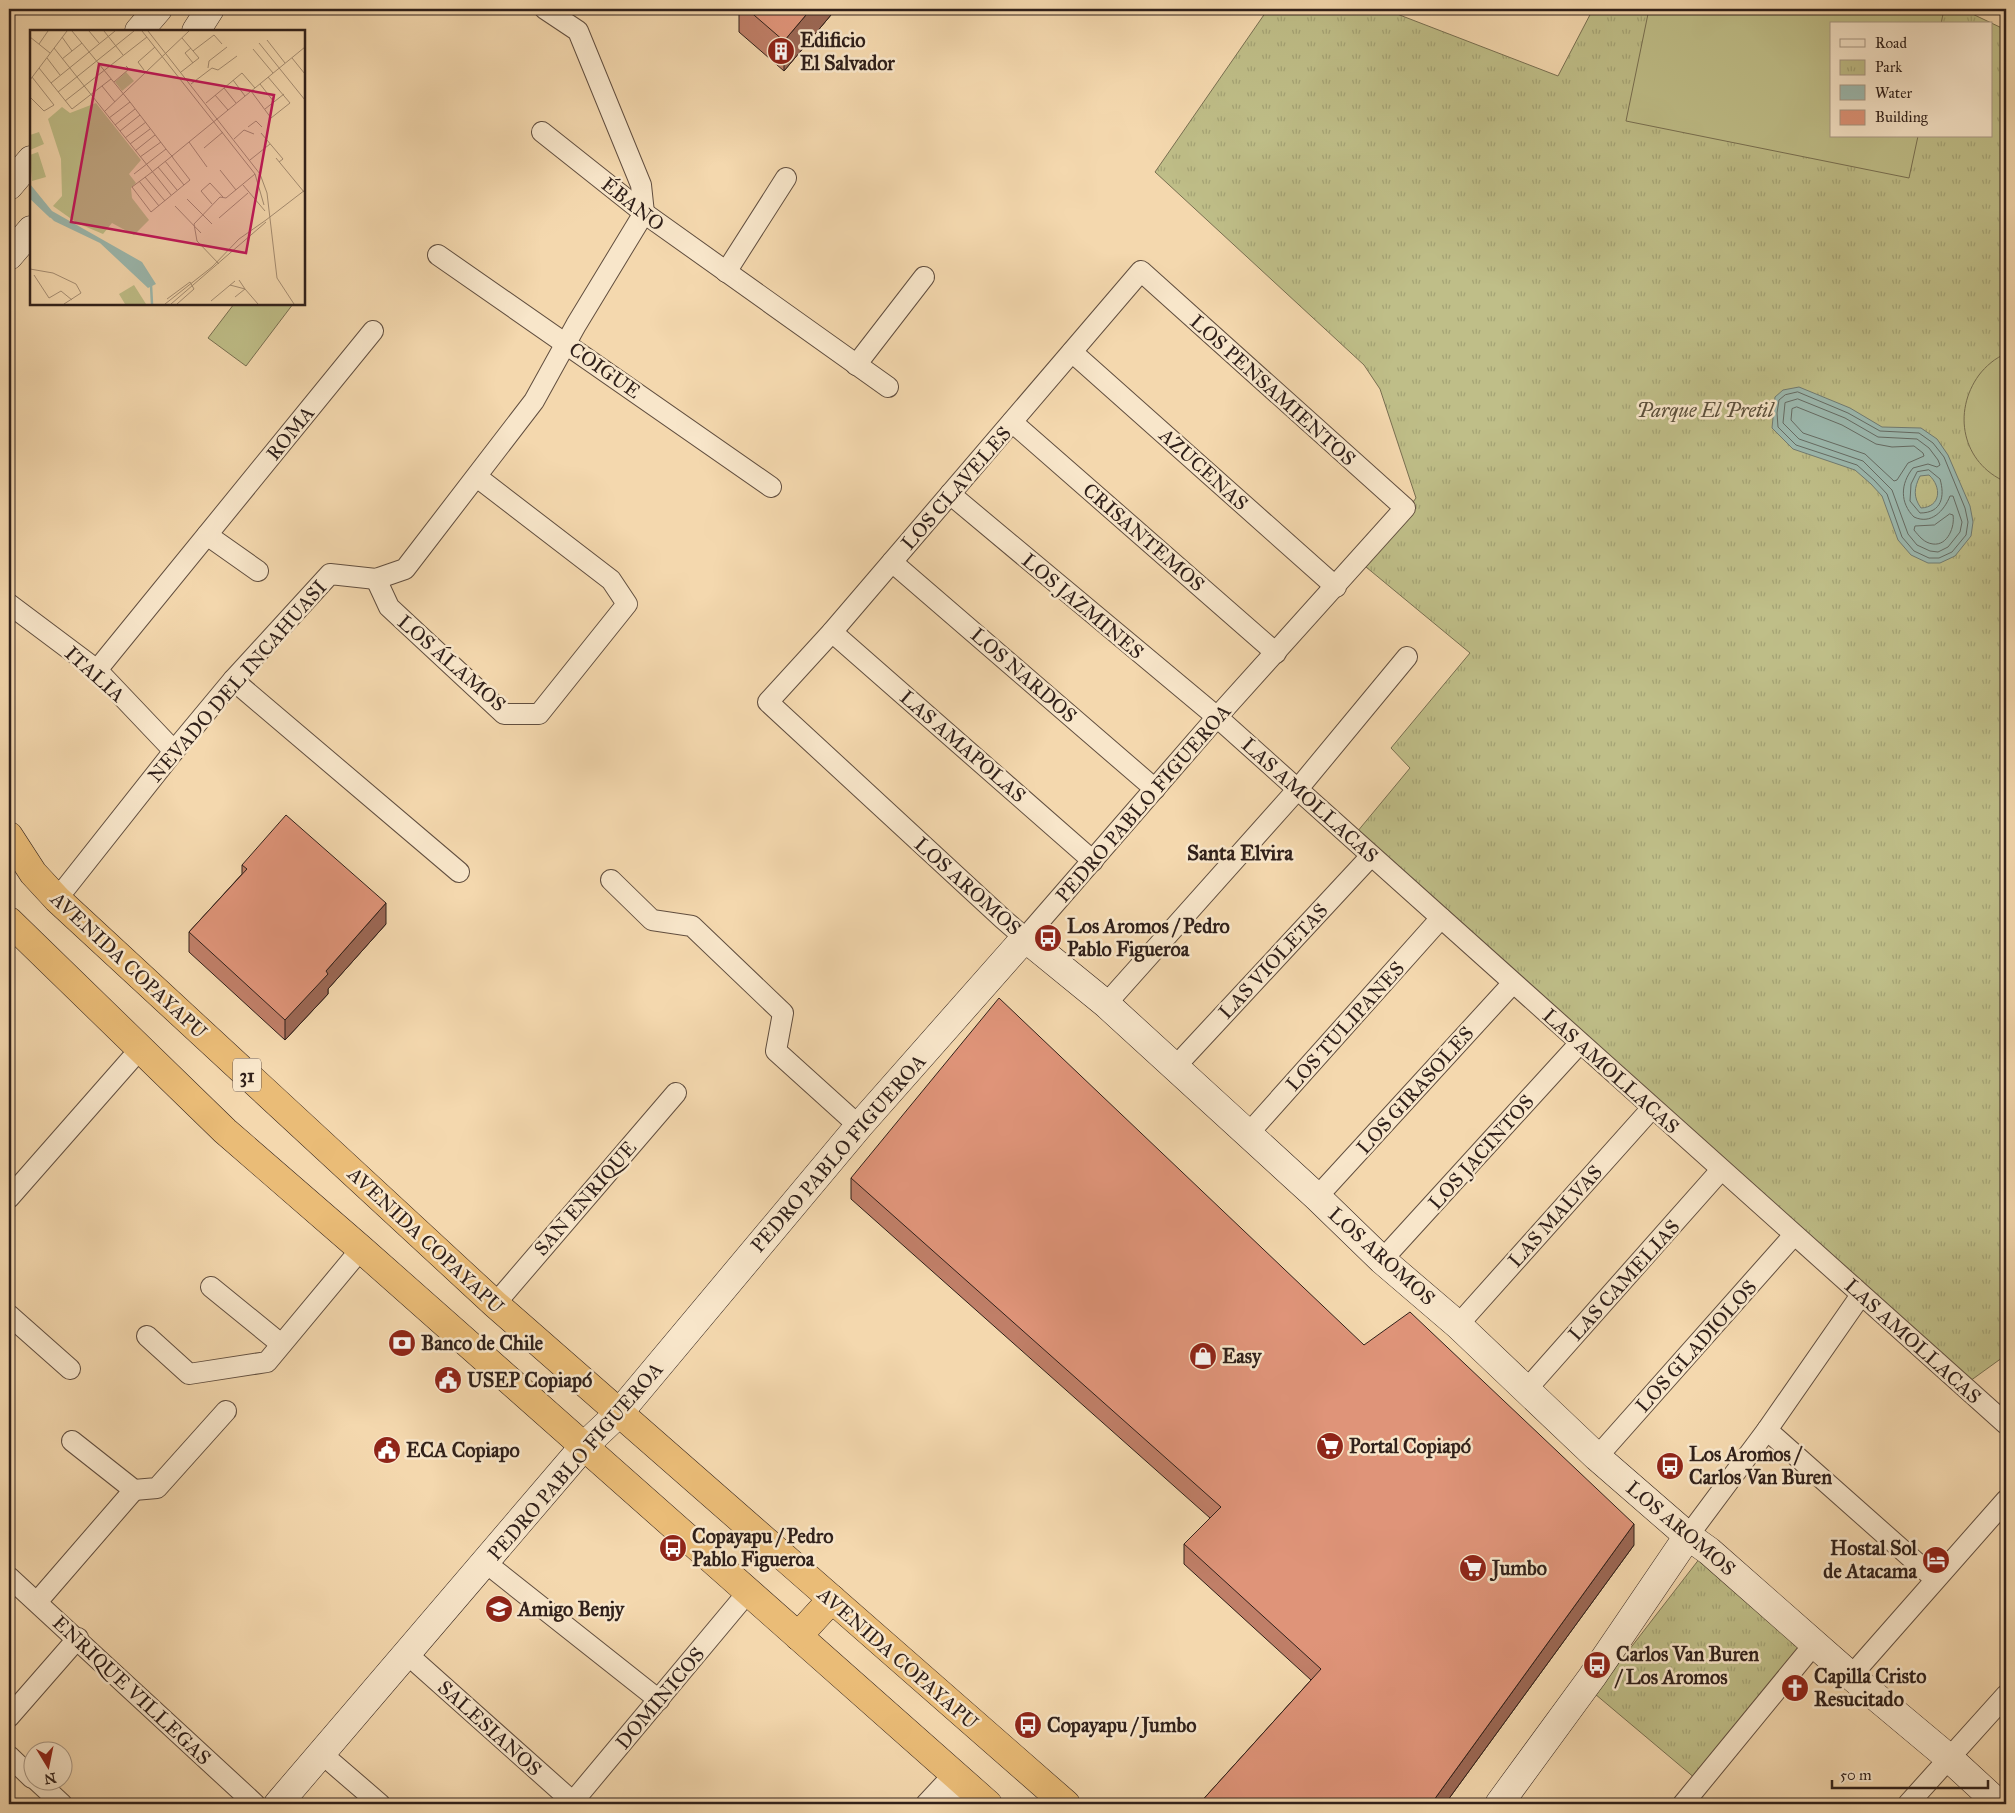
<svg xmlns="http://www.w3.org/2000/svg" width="2015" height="1813" viewBox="0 0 2015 1813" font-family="'IM FELL Great Primer',serif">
<defs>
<pattern id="park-tufts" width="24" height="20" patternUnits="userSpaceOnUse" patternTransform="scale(1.25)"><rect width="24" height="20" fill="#bfbe88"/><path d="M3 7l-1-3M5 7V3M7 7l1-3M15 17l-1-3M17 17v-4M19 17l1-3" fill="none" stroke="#a4a375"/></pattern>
</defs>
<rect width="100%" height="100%" fill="#f4d8ae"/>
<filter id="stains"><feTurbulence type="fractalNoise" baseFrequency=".004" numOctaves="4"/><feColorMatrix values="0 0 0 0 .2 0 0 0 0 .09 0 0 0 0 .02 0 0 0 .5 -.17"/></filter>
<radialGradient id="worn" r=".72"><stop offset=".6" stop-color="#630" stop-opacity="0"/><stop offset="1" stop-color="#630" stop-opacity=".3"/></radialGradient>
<g fill="url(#park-tufts)" stroke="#786f51" fill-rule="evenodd">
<path d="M1268,9H1384L1558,76L1593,9H1962L2006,30V1355L1970,1381L1357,832L1410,768L1391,748L1470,653L1366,567L1416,498L1380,389L1364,365L1155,172ZM1831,24H1991V136H1831Z"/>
<path d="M1700,1558L1807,1647L1696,1779L1595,1694Z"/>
</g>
<g fill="#bfbe88" stroke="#786f51">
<path d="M1649,9H1944L1941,24H1831V136H1918L1909,178L1626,121Z"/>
<path d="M234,304H293L246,366L208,338Z"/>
<path d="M2006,354V482C1962,463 1952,412 1979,375C1985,367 1996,357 2006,354Z"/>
</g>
<path fill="#9cb9af" stroke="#717c73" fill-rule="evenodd" d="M1799,387L1850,408L1882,427L1921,428L1937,439L1948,455L1970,506L1973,522L1971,536L1955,556L1940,563H1928L1911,555L1898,540L1882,496L1871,484L1855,470L1793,449L1772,428L1775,397L1783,390ZM1929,475C1942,487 1941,507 1921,508C1913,497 1914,488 1920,476Z"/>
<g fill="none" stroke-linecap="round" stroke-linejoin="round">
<g stroke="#666c64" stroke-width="1">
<path d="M1798,392L1848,413L1880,431L1919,433L1933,443L1944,457L1965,508L1968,522L1966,535L1952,552L1939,558H1929L1914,551L1902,537L1887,494L1874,480L1857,465L1796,445L1778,427L1777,413L1779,400L1785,395Z"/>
<path d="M1798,399L1845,418L1878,437L1917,439L1929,448L1938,460L1940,465L1937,467L1928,464L1913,468C1900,484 1900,503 1914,517C1931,525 1944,511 1950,496H1953L1962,522L1960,532L1948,547L1938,552L1930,551L1917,545L1908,534L1892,490L1863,461L1799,439L1783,423L1785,403Z"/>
<path d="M1797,407L1842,425L1876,444L1892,447L1914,446L1923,453L1924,456L1908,463L1897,480L1894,481L1865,454L1803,433L1791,420L1792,409Z"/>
<path d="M1929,470L1940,479C1945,496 1942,513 1920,513L1910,501L1911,484L1917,472Z"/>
<path d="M1950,514L1953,515C1955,526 1948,546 1933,544C1924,543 1919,536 1914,530L1915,526L1934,525Z"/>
</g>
<g stroke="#614e3f" stroke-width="22">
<g id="street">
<path d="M542,132L644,213L888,387"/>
<path d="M438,255L771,487"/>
<path d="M1141,271L1405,508L1217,717L1025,938L1003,919L768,702L832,632Z"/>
<path d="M726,272L786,178"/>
<path d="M1072,352L1336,587"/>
<path d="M856,365L924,277"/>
<path d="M1012,422L1276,653"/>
<path d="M950,494L1217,717L2006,1424"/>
<path d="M207,535L258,571"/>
<path d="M892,562L1155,789"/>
<path d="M376,579L389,607L504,714H539L627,604L611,580L477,477"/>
<path d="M9,604L97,670L174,751"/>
<path d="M832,632L1093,861"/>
<path d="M97,670L373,331"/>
<path d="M233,680L459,872"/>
<path d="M611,880L652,920L692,926L783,1013L776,1051L859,1126"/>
<path d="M57,899L174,751L233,680L330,574L376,579L405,569L534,401L576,325L644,213L641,185L578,31L545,9"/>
<path d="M1106,1004L1297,790L1407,657"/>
<path d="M1175,1067L1371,856"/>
<path d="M1248,1134L1441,918"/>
<path d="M1317,1197L1513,983"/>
<path d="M9,1198L140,1049"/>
<path d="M1382,1260L1580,1043"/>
<path d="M211,1287L281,1344"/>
<path d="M495,1304L676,1093"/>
<path d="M9,1315L70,1369"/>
<path d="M1458,1325L1652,1108"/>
<path d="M147,1336L189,1374L267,1362L361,1249"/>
<path d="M1526,1390L1721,1170"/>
<path d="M1767,1430L1935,1579"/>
<path d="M72,1441L134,1490L157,1488L226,1411"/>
<path d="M1597,1457L1794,1235"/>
<path d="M1688,1536L1767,1430L1861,1295"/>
<path d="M486,1563L659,1700"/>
<path d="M9,1577L255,1804"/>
<path d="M37,1602L134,1490"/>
<path d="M407,1654L573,1802"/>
<path d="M1851,1676L2006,1500"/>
<path d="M9,1717L78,1638"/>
<path d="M322,1754L380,1804"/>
<path d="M9,1756L32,1778"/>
<path d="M36,1780L62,1804"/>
<path d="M571,1804L748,1592"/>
<path d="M926,1804L954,1774"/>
<path d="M949,1804L967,1786"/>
<path d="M1683,1804L1815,1643"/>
<path d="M1908,1804L2006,1695"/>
</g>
</g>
<g stroke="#30201a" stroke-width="29">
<g id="secondary">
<path d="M139,31L158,9"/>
<path d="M196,31L210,9"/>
<path d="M9,186L31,160"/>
<path d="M9,256L31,230"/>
<path d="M278,1804L584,1446L619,1413L859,1126L1025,938L1106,1004L1317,1197L1382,1260L1458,1325L1597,1457L1688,1536L1709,1551L1851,1676L1949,1758L1999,1804"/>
<path d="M1499,1804L1592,1677L1688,1536"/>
</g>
</g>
<g stroke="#30201a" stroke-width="29">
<g id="highway">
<path d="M9,836L33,873L57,899L495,1304L1066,1804"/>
<path d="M9,921L225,1131L361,1249L988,1804"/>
<path d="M798,1636L832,1599"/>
</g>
</g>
<use href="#street" stroke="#f8e6ca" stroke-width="20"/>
<use href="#secondary" stroke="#f8e6ca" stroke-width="28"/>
<use href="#highway" stroke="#eabc77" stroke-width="28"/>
</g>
<g fill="#c07f68" stroke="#30201a">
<path d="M739,9H836L784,71L739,32Z"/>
<path d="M242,865L386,924L328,989V994L285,1040L189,952V932L242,874Z"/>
<path d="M851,1178L1364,1345L1634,1545L1445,1804H1199L1311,1680L1184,1564V1544L1210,1518L851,1199Z"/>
</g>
<g fill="#9c6855" stroke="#30201a">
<path d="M811,9H836L784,71V41Z"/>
<path d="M386,903V924L328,989V994L285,1040V1020L326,971Z"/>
<path d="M1634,1524V1545L1445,1804H1431Z"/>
</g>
<g fill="#df9479" stroke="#30201a">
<path d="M747,9H811L784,41Z"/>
<path d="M286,815L386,903L326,971L328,974L285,1020L189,932L247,869L242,865Z"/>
<path d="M999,998L1364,1345L1410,1312L1634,1524L1431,1804H1199L1321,1669L1184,1544L1221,1507L851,1178Z"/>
</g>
<defs>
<g id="building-disc" transform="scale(1.4375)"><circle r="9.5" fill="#8f2418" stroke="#f8e6ca"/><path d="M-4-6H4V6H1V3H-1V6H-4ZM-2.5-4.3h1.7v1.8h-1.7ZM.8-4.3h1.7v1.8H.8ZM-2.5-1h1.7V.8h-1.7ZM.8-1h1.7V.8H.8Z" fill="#fff"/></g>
<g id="bus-disc" transform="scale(1.4375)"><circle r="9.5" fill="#8f2418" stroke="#f8e6ca"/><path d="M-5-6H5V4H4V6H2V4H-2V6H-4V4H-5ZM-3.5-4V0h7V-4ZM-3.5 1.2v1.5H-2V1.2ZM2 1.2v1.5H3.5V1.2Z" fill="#fff"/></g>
<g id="bank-disc" transform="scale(1.4375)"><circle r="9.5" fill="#8f2418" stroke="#f8e6ca"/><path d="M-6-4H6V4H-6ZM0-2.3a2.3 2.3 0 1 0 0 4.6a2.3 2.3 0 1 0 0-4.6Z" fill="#fff"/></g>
<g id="shop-disc" transform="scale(1.4375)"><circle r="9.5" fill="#8f2418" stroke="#f8e6ca"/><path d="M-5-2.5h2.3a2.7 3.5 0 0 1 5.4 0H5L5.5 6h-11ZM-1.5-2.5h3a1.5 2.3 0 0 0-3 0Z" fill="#fff"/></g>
<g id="civic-disc" transform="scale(1.4375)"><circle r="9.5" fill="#8f2418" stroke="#f8e6ca"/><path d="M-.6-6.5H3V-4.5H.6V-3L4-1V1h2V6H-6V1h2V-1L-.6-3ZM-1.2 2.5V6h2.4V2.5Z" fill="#fff"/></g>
<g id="supermarket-disc" transform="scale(1.4375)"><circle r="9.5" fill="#8f2418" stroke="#f8e6ca"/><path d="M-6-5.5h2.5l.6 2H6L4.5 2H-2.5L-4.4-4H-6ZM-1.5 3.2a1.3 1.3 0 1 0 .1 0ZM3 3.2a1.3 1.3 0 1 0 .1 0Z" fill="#fff"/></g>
<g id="hotel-disc" transform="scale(1.4375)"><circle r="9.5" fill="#8f2418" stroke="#f8e6ca"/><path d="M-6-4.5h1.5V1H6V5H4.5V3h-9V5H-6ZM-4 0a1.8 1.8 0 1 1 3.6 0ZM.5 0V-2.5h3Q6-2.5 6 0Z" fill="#fff"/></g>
<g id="school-disc" transform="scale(1.4375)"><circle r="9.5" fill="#8f2418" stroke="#f8e6ca"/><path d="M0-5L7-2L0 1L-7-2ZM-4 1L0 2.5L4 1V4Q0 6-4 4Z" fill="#fff"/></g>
<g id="church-disc" transform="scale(1.4375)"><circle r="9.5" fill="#8f2418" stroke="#f8e6ca"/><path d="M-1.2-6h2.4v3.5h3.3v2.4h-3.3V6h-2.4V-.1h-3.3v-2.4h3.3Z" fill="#fff"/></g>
</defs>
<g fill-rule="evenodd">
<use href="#building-disc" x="781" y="51"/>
<use href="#bus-disc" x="1048" y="938"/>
<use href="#bank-disc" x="402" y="1343"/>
<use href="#shop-disc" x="1203" y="1356"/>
<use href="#civic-disc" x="448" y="1380"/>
<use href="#supermarket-disc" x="1330" y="1446"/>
<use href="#civic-disc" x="387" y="1450"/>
<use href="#bus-disc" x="1670" y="1466"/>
<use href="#bus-disc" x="673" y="1548"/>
<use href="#hotel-disc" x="1936" y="1560"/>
<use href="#supermarket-disc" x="1473" y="1568"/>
<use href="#school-disc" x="499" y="1609"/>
<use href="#bus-disc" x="1597" y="1665"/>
<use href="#church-disc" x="1795" y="1688"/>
<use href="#bus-disc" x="1028" y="1725"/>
</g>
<g text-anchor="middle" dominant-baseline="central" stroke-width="5" stroke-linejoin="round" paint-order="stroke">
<rect fill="#f8e6ca" stroke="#6c5b4f" stroke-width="1" x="233" y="1058.5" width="28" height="33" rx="4"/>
<g font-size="19" font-weight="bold" fill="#30201a">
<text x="247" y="1075">31</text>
</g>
<g font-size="20" font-weight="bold" fill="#30201a" stroke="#f8e6ca" text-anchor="start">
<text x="800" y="40">Edificio<tspan x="800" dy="23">El Salvador</tspan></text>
<text x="1067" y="926">Los Aromos / Pedro<tspan x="1067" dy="23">Pablo Figueroa</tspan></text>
<text x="421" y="1343">Banco de Chile</text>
<text x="1222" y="1356">Easy</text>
<text x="467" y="1380">USEP Copiapó</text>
<text x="1349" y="1446">Portal Copiapó</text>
<text x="406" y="1450">ECA Copiapo</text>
<text x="1689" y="1454">Los Aromos /<tspan x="1689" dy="23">Carlos Van Buren</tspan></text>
<text x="692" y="1536">Copayapu / Pedro<tspan x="692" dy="23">Pablo Figueroa</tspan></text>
<text x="1917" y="1548" text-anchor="end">Hostal Sol<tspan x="1917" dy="23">de Atacama</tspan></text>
<text x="1492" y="1568">Jumbo</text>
<text x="518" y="1609">Amigo Benjy</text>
<text x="1616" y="1654">Carlos Van Buren<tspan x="1616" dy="23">/ Los Aromos</tspan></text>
<text x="1814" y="1676">Capilla Cristo<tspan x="1814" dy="23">Resucitado</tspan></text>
<text x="1047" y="1725">Copayapu / Jumbo</text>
</g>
<g font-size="20" fill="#30201a" stroke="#f8e6ca">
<text transform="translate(633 204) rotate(38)">ÉBANO</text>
<text transform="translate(605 370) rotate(35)">COIGUE</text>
<text transform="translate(1273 390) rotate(42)">LOS PENSAMIENTOS</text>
<text transform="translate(290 433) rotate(-51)">ROMA</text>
<text transform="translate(1204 469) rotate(42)">AZUCENAS</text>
<text transform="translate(956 488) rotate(-49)">LOS CLAVELES</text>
<text transform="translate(1144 537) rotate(41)">CRISANTEMOS</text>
<text transform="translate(1083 606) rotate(40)">LOS JAZMINES</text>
<text transform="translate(452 663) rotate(41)">LOS ÁLAMOS</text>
<text transform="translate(95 674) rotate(42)">ITALIA</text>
<text transform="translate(1024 675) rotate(41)">LOS NARDOS</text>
<text transform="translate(237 681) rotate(-49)">NEVADO DEL INCAHUASI</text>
<text transform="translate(963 746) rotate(41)">LAS AMAPOLAS</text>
<text transform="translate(1310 800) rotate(42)">LAS AMOLLACAS</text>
<text transform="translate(1143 803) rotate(-49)">PEDRO PABLO FIGUEROA</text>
<text transform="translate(968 886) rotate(42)">LOS AROMOS</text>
<text transform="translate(1273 961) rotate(-47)">LAS VIOLETAS</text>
<text transform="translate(129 965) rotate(43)">AVENIDA COPAYAPU</text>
<text transform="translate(1345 1026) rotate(-48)">LOS TULIPANES</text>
<text transform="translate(1611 1071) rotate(42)">LAS AMOLLACAS</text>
<text transform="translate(1415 1090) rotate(-48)">LOS GIRASOLES</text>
<text transform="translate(1481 1152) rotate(-48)">LOS JACINTOS</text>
<text transform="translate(838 1153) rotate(-49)">PEDRO PABLO FIGUEROA</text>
<text transform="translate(585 1198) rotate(-49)">SAN ENRIQUE</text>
<text transform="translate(1555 1216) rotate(-48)">LAS MALVAS</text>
<text transform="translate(426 1240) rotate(43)">AVENIDA COPAYAPU</text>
<text transform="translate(1382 1256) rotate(42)">LOS AROMOS</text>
<text transform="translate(1624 1280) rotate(-48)">LAS CAMELIAS</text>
<text transform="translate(1913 1341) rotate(42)">LAS AMOLLACAS</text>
<text transform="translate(1696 1346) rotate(-48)">LOS GLADIOLOS</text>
<text transform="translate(575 1461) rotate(-49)">PEDRO PABLO FIGUEROA</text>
<text transform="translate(1681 1528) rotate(40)">LOS AROMOS</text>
<text transform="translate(898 1658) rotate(41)">AVENIDA COPAYAPU</text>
<text transform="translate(132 1690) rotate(43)">ENRIQUE VILLEGAS</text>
<text transform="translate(660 1698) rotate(-50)">DOMINICOS</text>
<text transform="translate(490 1728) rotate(42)">SALESIANOS</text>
</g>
<g font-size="20" font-style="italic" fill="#5b4f3b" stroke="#f8e6ca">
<text x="1705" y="410">Parque El Pretil</text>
</g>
<g font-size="21" font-weight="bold" fill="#30201a" stroke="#f8e6ca">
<text x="1240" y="853">Santa Elvira</text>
</g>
</g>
<g transform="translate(30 30)">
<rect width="275" height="275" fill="#f4d8ae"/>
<path d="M96,42L104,51L92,61L85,52ZM66,73L111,130L99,144L106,153L101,158L102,168L119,190L104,205L82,193L73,204L47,193L23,176L32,166L31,129L18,89L32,77L40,83Z" fill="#bfbe88"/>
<path d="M9,102L14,114L0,120V105ZM8,122L16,147L2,151L0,125ZM53,178L77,187L71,202L47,192ZM104,255L116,274H95L89,264Z" fill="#bfbe88"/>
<path d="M0,154L22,181L112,232L126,254L118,258L70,213L24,191L0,167Z" fill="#9cb9af"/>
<path fill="none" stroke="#9cb9af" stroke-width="2.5" d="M0,167L21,187M121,255L122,274"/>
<path fill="none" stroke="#a68e73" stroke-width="1" d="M42,1L100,72L136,119L140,124L142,126L143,128L160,150L121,182L102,157L122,142L142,126L159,112L275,17M59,1L69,13M74,1L93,25M112,1L225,144L234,175M118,1L230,144L237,163L247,248L264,274M0,7L20,23M32,7L42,21M237,10L255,33M229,13L275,70M9,14L18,1M24,18L141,165M161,18L155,23L163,33M223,19L243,43M163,21L184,5L192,14M17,28L30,45M262,28L275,44M32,29L52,13M9,38L42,79L81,49M178,38L179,31L197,17M114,40L108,32L125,17M151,42L169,28L152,8M0,50L37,1M203,50L215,66M84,52L99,39L96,36M21,53L85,1M161,54L182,38L188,40L207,26M230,54L244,72M72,56L85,72M194,58L206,73M221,61L241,88L260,73L238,47M28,62L104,1M185,65L198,80M0,67L14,81L24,75L2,47M35,71L117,7M176,73L212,43L225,58M235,79L254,64M74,82L159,1M79,88L100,72M85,95L105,79M218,97L226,91L232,97M90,101L110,85M231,103L253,129L249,132M95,108L116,92M204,109L214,100L224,104M159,112L177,137M100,114L120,99M174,118L193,102M105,121L125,105M110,127L131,112M246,128L274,162M220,130L240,114M135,131L154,155M128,137L147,160M190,140L206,160M104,144L136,119M115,147L135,171M109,151L129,176M213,155L235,181M157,169L182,194M182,174L171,161L180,153L193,167M145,176L171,203M189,188L218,163M236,190L275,160M189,234L167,211L164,194L190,167L196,168L225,144M0,239L23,243L46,254L51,263L34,274M4,245L19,268L31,261L42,270M200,255L215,259L228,274M205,267L215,259L209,250M137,269L160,252L164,259L147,274M181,271L205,251M135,274L182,237L209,209L236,190M141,274L236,192"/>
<path fill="#c2185b" fill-opacity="0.15" stroke="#c2185b" stroke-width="2.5" d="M69,34L244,65L216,223L41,192Z"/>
<rect width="275" height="275" fill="none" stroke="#30201a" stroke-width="2.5"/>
</g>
<rect width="2015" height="1813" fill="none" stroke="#f4d8ae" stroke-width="30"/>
<rect x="10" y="10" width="1995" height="1793" fill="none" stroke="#30201a" stroke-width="2.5"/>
<rect x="15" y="15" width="1985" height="1783" fill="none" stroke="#30201a"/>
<rect x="1830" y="22" width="162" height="115" fill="#f8e6ca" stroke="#a89784"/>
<rect x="1840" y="39" width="25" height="8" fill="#f8e6ca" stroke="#a89784"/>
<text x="1875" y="48" font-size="15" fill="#30201a">Road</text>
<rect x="1840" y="60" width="25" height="15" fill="url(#park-tufts)" stroke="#a89784"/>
<text x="1875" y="72" font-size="15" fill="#30201a">Park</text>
<rect x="1840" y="85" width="25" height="15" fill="#9cb9af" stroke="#a89784"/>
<text x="1875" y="98" font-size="15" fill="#30201a">Water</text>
<rect x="1840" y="110" width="25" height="15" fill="#df9479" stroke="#a89784"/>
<text x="1875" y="122" font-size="15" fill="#30201a">Building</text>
<g transform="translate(48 1766) rotate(170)"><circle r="24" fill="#f8e6ca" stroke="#a89784"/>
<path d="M0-4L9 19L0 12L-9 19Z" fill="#8f2418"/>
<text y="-8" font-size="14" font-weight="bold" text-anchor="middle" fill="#30201a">N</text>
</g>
<path d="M1832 1780v8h156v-8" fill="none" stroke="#30201a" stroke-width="2.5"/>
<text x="1840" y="1780" font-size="15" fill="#30201a" stroke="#f8e6ca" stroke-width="4" paint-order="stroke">50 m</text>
<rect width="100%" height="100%" filter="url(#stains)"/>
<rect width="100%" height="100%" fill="url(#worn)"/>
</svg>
